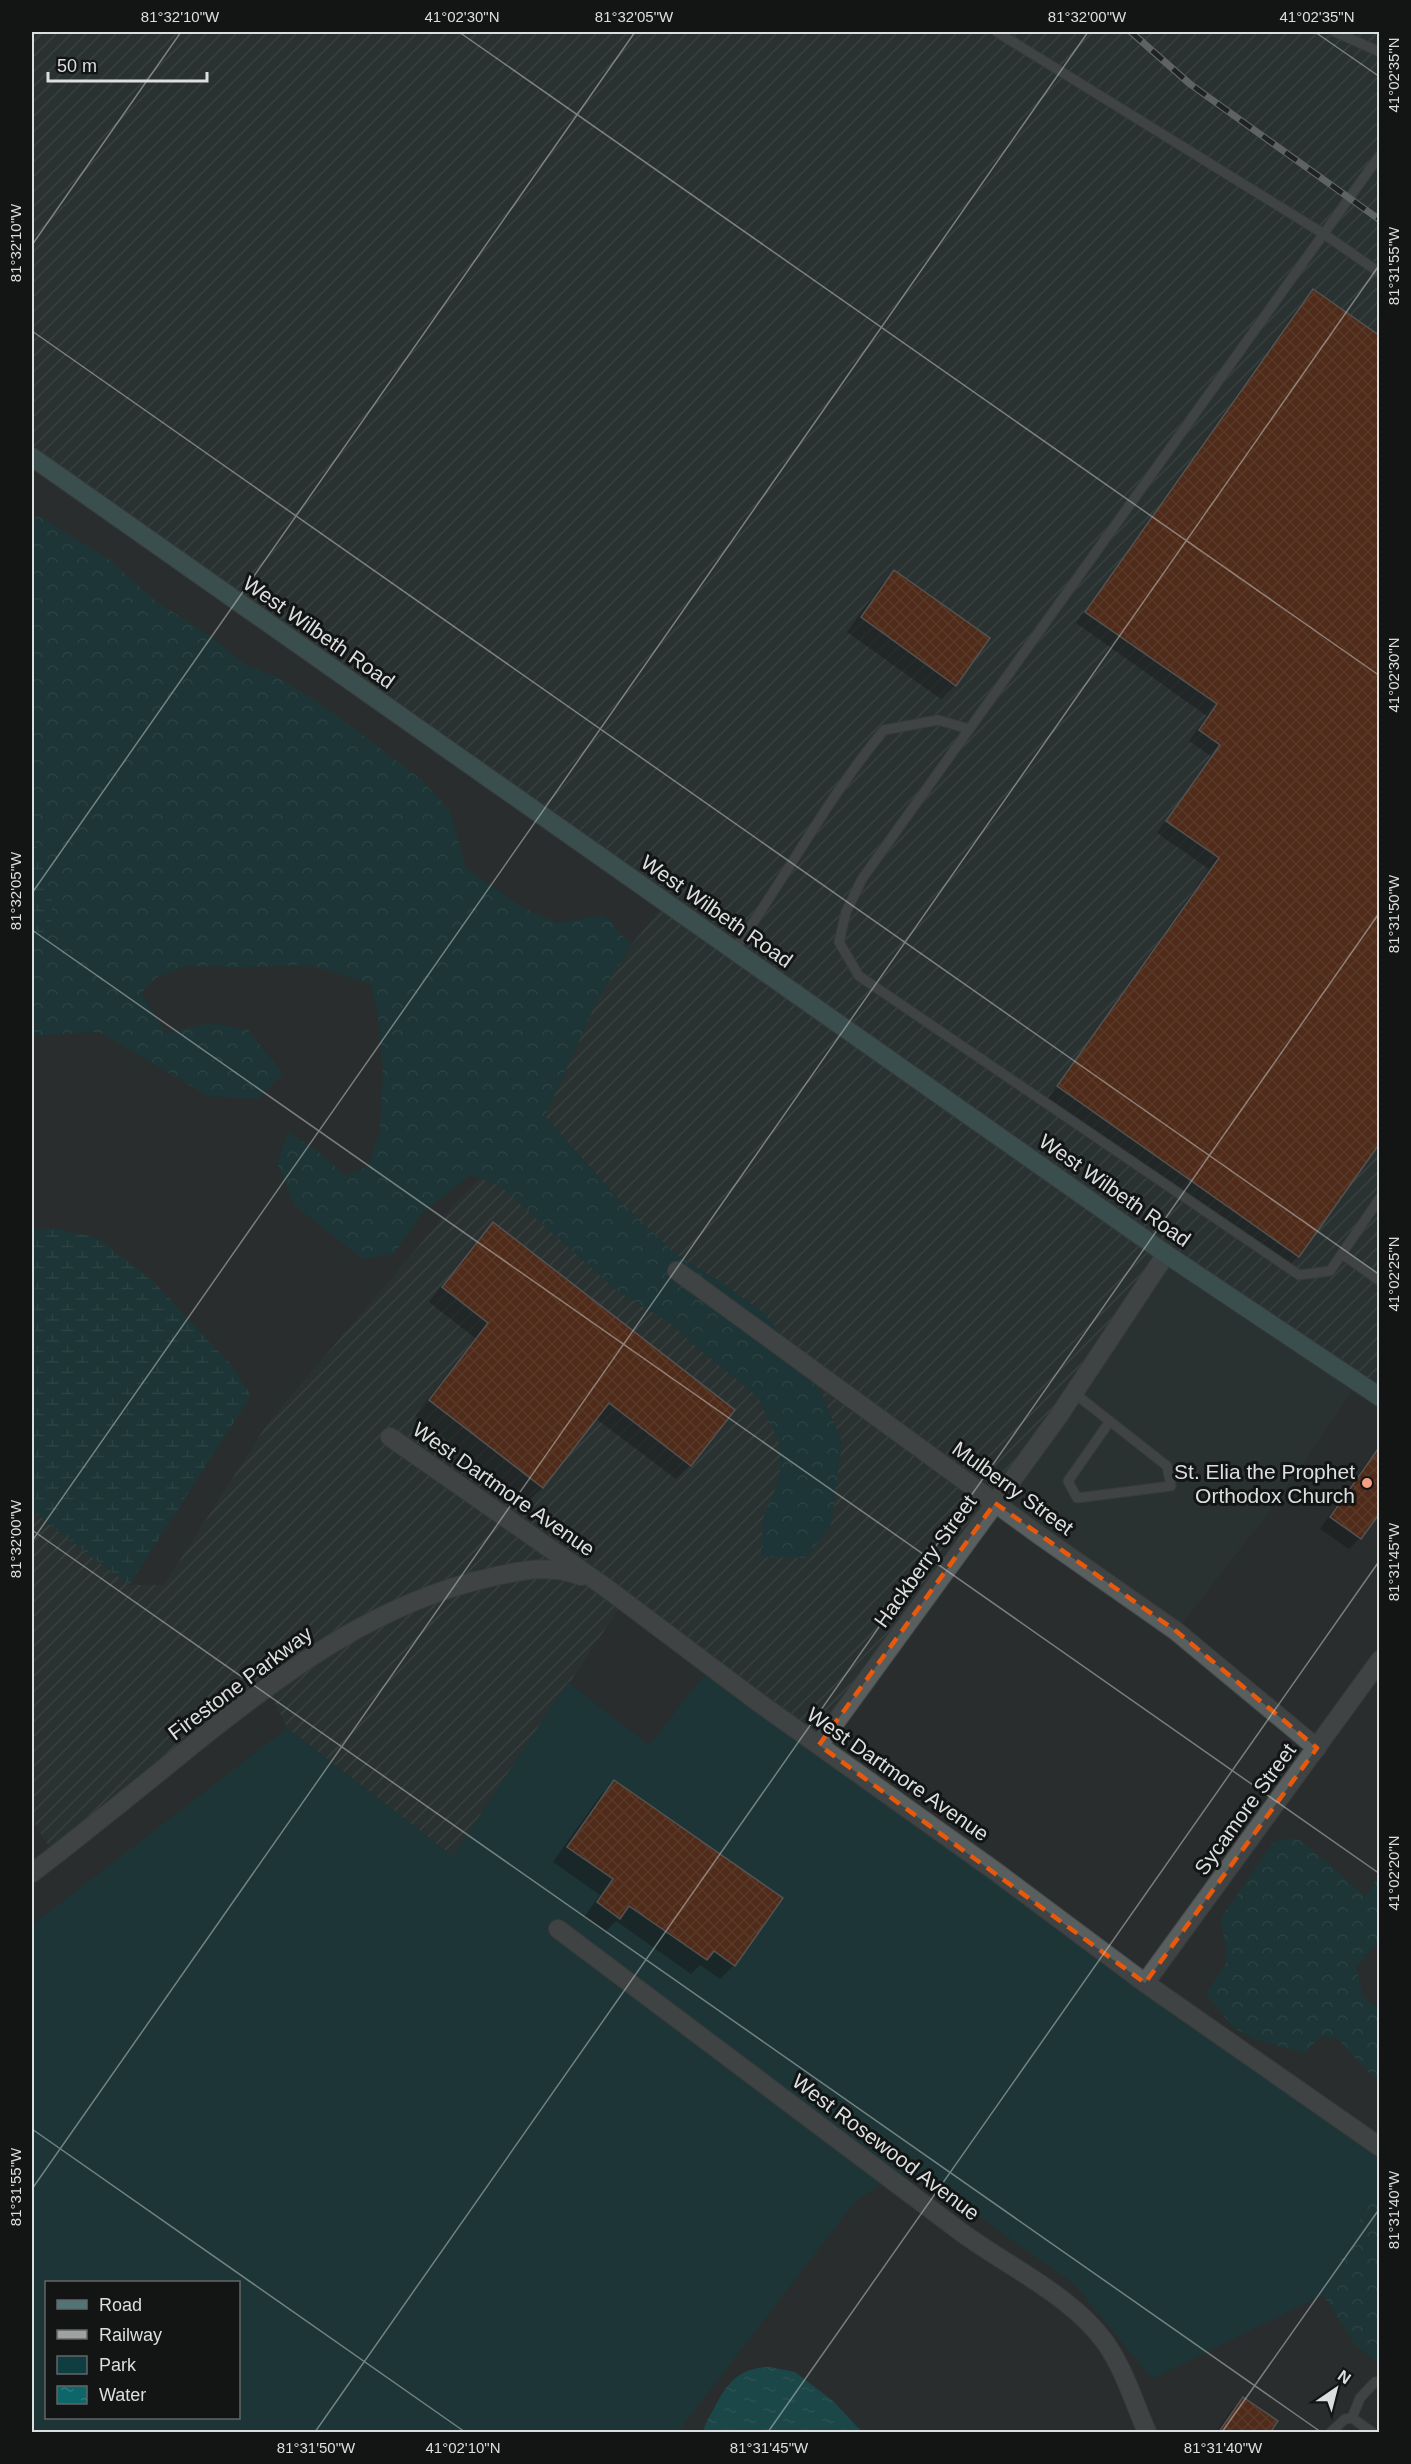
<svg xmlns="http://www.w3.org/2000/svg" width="1411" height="2464" viewBox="0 0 1411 2464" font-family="Helvetica,sans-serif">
<defs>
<pattern id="industrial-furrows" width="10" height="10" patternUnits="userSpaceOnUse" patternTransform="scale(1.5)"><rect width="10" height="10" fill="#2b3737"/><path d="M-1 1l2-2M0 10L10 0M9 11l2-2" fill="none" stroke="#495454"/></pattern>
<pattern id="forest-crowns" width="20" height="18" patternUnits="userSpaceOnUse" patternTransform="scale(1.5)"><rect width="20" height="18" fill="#0e3e40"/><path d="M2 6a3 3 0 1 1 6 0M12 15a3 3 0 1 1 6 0" fill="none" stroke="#30595b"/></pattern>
<pattern id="wetland-marsh" width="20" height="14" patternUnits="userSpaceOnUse" patternTransform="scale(1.5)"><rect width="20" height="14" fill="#0e3e40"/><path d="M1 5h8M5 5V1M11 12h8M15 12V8" fill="none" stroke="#30595b"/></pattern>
<pattern id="water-ripples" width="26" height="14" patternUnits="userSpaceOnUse" patternTransform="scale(1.5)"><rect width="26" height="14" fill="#0c666a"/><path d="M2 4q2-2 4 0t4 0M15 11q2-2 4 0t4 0" fill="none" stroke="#2f7b7f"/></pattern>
<pattern id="building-cross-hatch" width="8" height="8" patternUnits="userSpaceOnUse" patternTransform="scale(1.5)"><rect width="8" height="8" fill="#802903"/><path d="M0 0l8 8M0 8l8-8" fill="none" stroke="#914827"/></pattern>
</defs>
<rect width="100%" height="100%" fill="#292d2d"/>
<path fill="#2b3737" d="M1166,1254L1356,1381L1340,1409L1274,1505L1176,1631L995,1503Z"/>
<g fill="url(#industrial-furrows)">
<path d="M32,32H1379V1396L32,457Z"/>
<path d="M666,903L1166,1254L819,1745L624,1601L453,1857L287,1728L267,1686L55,1855L32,1820V1511L129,1585H164L268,1423L458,1200L545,1116L596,1003L631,945Z"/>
</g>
<path fill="#0e3e40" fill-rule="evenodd" d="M711,1666L1069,1925L1379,2159V2178L1323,2295L1152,2379L1074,2284L925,2178H890L855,2202L678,2432H32V1925L287,1728L453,1856L568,1682L649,1745ZM46,2282H238V2418H46Z"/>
<g fill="url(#forest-crowns)">
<path d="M37,515L110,560L157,602L209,635L246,665L278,677L331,711L422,780L450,811L466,868L522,907L557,923L604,915L631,945L596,1003L545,1116L624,1205L677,1255L724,1284L769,1317L821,1392L842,1442L831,1525L806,1558L761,1557L763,1518L780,1477V1445L758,1397L700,1350L670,1323L617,1291L500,1186L471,1175L423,1212L394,1254L362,1259L294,1205L277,1162L289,1132L320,1153L346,1176L368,1166L380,1130L383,1070L378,1016L371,984L310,965L244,967L186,966L157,977L141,993L166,1033L212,1023L248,1030L283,1074L258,1099L208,1096L99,1032L32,1036V942L51,932L52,899L36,844L32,838V523Z"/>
<path d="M1296,1838L1313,1850L1366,1897L1379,1875V1941L1356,1967L1363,1996L1379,2010V2081L1370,2074L1337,2038L1321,2036L1305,2053L1253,2039L1233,2027L1206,1994L1227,1961L1221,1918L1274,1841Z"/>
<path d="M1379,2178V2363L1356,2346L1323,2295Z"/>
</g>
<g fill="url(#wetland-marsh)">
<path d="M32,838L36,844L52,899L51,932L32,942Z"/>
<path d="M54,1228L98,1238L154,1282L234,1368L251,1396L129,1585L32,1511V1230Z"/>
</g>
<path fill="url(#water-ripples)" d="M770,2367L795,2372L833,2401L862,2432H703L705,2425C723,2394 729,2368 770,2367Z"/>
<g fill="#0007">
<path d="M1313,291L1298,1256L1287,1267L1048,1098L1209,869L1157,833L1211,756L1189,741L1207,716L1076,623L1302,302Z"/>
<path d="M895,572L955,685L941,699L847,632L880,586Z"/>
<path d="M493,1224L690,1465L676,1479L595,1418L542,1488L527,1502L415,1416L475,1338L429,1302L478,1239Z"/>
<path d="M1376,1452L1360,1538L1349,1549L1320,1529L1366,1463Z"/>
<path d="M614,1782L734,1965L720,1979L700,1965L691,1974L616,1921L605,1932L584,1917L600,1895L553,1862L600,1796Z"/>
<path d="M1243,2399L1268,2432H1216L1232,2409Z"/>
</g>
<g fill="url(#building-cross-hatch)" stroke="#84807e" stroke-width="1.5">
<path d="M1313,289L1380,336V1143L1299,1257L1057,1086L1219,858L1166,821L1220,745L1199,730L1217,704L1085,612Z"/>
<path d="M894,570L990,638L956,686L861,617Z"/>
<path d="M493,1222L735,1410L691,1466L609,1403L543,1488L429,1400L488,1323L442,1287Z"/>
<path d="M1380,1446V1513L1361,1539L1330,1517Z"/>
<path d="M614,1780L783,1898L735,1966L714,1951L707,1960L629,1906L620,1919L597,1902L613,1879L567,1847Z"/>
<path d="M1243,2397L1278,2421L1270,2433H1218Z"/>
</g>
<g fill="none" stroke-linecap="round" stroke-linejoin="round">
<g stroke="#464a4a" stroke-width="11">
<g id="lane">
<path d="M997,32L1324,234L1380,273"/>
<path d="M1335,32L1380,52"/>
<path d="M1380,155L862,879L846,912L839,942L859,976L1299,1275L1330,1271L1380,1198"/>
<path d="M734,950C786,878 827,798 884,730L938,720L969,729"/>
<path d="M1342,1254L1380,1281"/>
<path d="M1074,1393L1167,1466L1171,1486L1077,1498L1068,1481L1110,1421"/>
<path d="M1352,2418L1360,2398L1375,2382H1380"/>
<path d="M1352,2418L1372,2432"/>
<path d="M1331,2432L1345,2419L1352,2418"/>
</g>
</g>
<g stroke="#464a4a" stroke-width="20">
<g id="street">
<path d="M677,1271L1039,1535L1176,1631L1317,1748"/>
<path d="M390,1437L605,1587L758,1702L995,1871L1145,1983L1380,2147"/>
<path d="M819,1745L1058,1417L1166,1254"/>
<path d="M32,1873C87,1831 141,1787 195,1743C285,1671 377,1602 492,1577C522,1570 552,1564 581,1576"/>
<path d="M558,1929C692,2030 827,2131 961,2232C1007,2266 1071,2295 1105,2342C1124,2369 1134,2402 1147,2432"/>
<path d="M1145,1983L1380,1660"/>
</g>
</g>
<g stroke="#464a4a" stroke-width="20">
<path id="secondary" d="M32,457L1166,1254L1380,1397"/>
</g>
<use href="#lane" stroke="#595e5e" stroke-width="9"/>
<use href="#street" stroke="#595e5e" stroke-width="18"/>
<use href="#secondary" stroke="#4f7577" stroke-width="18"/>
<g stroke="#9ea2a2" stroke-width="7">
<path id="rail" d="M1131,32L1190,84L1380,220"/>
</g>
<use href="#rail" stroke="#131515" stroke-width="4.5" stroke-dasharray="14" stroke-linecap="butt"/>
</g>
<path d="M0 0H1411V2464H0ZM995,1503L1176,1631L1317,1748L1145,1983L819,1745Z" fill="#292d2d" fill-opacity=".55" fill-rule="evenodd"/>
<path fill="none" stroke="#e8590c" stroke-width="4.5" stroke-dasharray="12 8" stroke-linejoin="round" d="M995,1503L1176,1631L1317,1748L1145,1983L819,1745Z"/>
<path fill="none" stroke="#dcdfdf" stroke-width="1.5" stroke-opacity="0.45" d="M459,32L1380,676M1315,32L1380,77M32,245L181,32M32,331L1380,1275M32,893L635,32M32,930L1380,1874M32,1530L1321,2432M32,1541L1088,32M32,2129L465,2432M32,2189L1380,264M315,2432L1380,912M768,2432L1380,1560M1222,2432L1380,2208"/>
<circle fill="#f39f83" stroke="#131515" stroke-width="2" cx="1367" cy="1483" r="6"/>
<g text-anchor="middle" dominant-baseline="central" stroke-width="6" stroke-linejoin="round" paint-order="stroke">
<g font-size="21" fill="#dcdfdf" stroke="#131515">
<text transform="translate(319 632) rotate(35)">West Wilbeth Road</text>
<text transform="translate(717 911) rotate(35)">West Wilbeth Road</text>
<text transform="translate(1115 1190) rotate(35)">West Wilbeth Road</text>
<text transform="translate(1013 1488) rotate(36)">Mulberry Street</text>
<text transform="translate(504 1489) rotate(35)">West Dartmore Avenue</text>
<text transform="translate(925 1561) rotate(-54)">Hackberry Street</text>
<text transform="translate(240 1683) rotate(-37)">Firestone Parkway</text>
<text transform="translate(898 1774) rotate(35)">West Dartmore Avenue</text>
<text transform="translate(1245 1809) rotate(-54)">Sycamore Street</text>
<text transform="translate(886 2147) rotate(37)">West Rosewood Avenue</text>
</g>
<g font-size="21" fill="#dcdfdf" stroke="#131515" text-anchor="end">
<text x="1355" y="1471">St. Elia the Prophet<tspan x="1355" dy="24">Orthodox Church</tspan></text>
</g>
</g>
<rect width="1411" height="2464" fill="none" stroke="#131515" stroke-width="66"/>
<rect x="45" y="2281" width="195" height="138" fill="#131515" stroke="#636666" stroke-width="1.5"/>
<rect x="57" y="2300" width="30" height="9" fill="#4f7577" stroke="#636666" stroke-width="1.5"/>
<text x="99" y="2311" font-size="18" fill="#dcdfdf">Road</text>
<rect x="57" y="2330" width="30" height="9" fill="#9ea2a2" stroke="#636666" stroke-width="1.5"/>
<text x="99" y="2341" font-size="18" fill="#dcdfdf">Railway</text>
<rect x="57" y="2356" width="30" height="18" fill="#0e3e40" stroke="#636666" stroke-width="1.5"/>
<text x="99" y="2371" font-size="18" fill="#dcdfdf">Park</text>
<rect x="57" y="2386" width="30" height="18" fill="url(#water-ripples)" stroke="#636666" stroke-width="1.5"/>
<text x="99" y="2401" font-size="18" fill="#dcdfdf">Water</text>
<g transform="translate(1336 2389) rotate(35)" stroke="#131515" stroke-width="4.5" paint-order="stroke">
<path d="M0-4.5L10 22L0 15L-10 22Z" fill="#dcdfdf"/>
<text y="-9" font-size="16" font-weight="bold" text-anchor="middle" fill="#dcdfdf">N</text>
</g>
<path d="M48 72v9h159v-9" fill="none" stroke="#dcdfdf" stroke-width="3"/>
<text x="57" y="72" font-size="18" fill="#dcdfdf" stroke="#131515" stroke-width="4.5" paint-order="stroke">50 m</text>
<rect x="33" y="33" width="1345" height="2398" fill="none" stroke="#dcdfdf" stroke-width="2"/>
<g font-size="15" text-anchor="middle" fill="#dcdfdf">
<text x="180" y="22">81°32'10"W</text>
<text x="462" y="22">41°02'30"N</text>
<text x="634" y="22">81°32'05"W</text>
<text x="1087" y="22">81°32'00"W</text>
<text x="1317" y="22">41°02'35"N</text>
<text transform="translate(1394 75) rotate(-90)" y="5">41°02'35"N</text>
<text transform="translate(16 243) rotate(-90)" y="5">81°32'10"W</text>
<text transform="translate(1394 266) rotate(-90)" y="5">81°31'55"W</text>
<text transform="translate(1394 675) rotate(-90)" y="5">41°02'30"N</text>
<text transform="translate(16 891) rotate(-90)" y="5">81°32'05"W</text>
<text transform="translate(1394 914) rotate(-90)" y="5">81°31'50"W</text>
<text transform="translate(1394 1274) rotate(-90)" y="5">41°02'25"N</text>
<text transform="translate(16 1539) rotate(-90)" y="5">81°32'00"W</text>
<text transform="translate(1394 1562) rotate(-90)" y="5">81°31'45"W</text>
<text transform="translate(1394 1873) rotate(-90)" y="5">41°02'20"N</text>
<text transform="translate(16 2187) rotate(-90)" y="5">81°31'55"W</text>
<text transform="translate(1394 2210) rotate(-90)" y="5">81°31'40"W</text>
<text x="316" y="2453">81°31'50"W</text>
<text x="463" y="2453">41°02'10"N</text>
<text x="769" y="2453">81°31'45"W</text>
<text x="1223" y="2453">81°31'40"W</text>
</g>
</svg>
